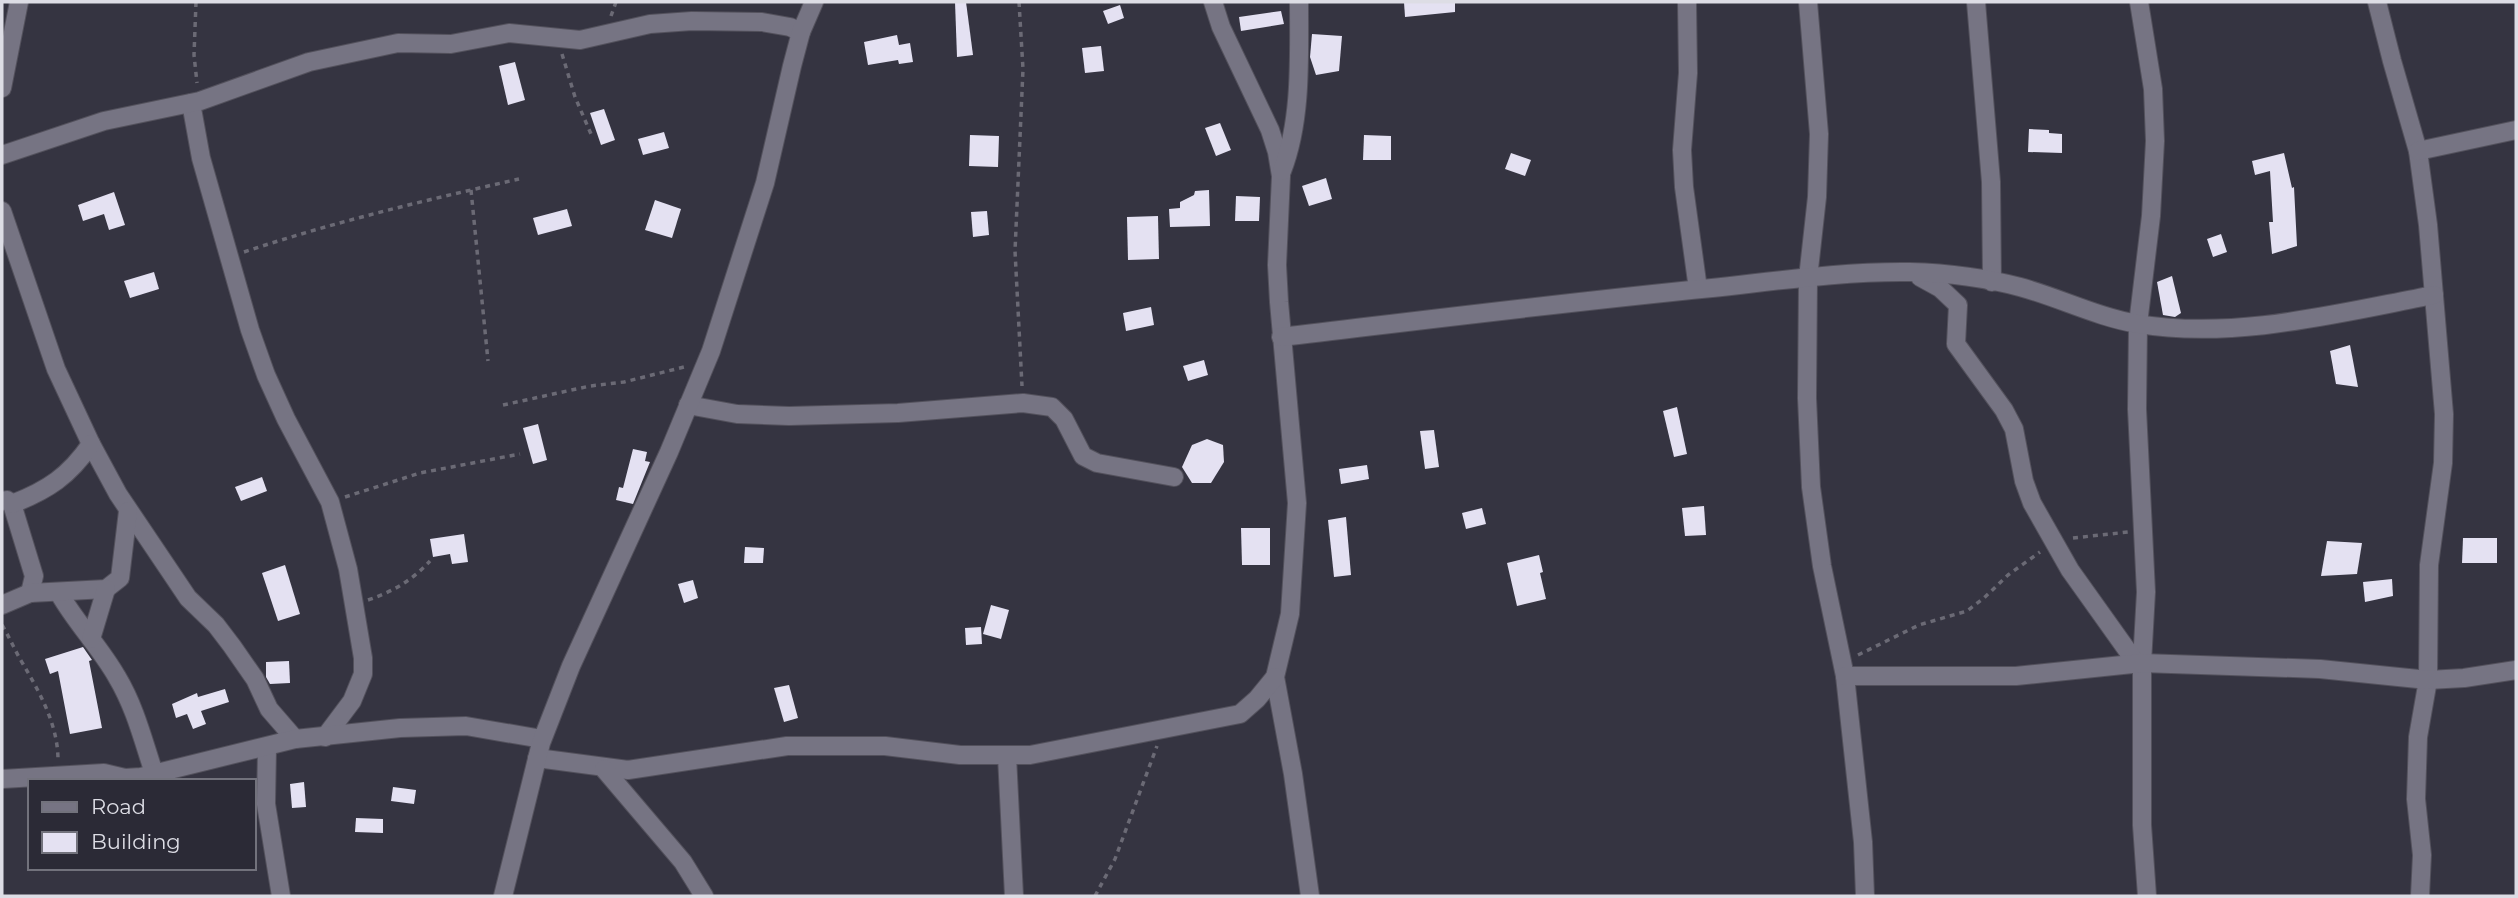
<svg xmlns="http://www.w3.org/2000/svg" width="2518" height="898" viewBox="0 0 2518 898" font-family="Montserrat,sans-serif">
<rect width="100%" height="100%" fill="#353441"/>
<g fill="#e4e1f2">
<path d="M955,2H966L973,55L957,57Z"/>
<path d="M1404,2H1455V12L1405,17Z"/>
<path d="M1120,5L1124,18L1108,24L1103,11Z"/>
<path d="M1281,11L1284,24L1241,31L1239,17Z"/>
<path d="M1312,34L1342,36L1339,71L1316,75L1310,57Z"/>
<path d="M897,35L899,45L910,43L913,62L899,64L898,60L868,65L864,42Z"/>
<path d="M1101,46L1104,71L1085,73L1082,48Z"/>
<path d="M515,62L525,100L508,105L499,66Z"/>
<path d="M604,109L615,140L601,145L590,113Z"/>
<path d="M1220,123L1231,150L1216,156L1205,128Z"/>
<path d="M2029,129L2049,130V133L2062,134V153L2028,152Z"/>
<path d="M664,132L669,148L643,155L638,139Z"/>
<path d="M970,135L999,136L998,167L969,166Z"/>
<path d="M1364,135L1391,136V160H1363Z"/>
<path d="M1511,153L1531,160L1525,176L1505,169Z"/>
<path d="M2284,153L2292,188L2294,187L2297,246L2272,254L2269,222H2273L2270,171L2255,175L2252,161Z"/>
<path d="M1326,178L1332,199L1309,206L1302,186Z"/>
<path d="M1209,190L1210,226L1170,227L1169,209L1180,208V202L1194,195L1195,191Z"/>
<path d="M114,192L125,225L109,230L104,214L83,221L78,205Z"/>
<path d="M1236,196L1260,197L1259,221H1235Z"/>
<path d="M655,200L681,209L672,238L645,230Z"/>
<path d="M567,209L572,226L538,235L533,218Z"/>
<path d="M987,211L989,235L973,237L971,212Z"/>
<path d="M1158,216L1159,259L1128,260L1127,217Z"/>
<path d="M2221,234L2227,252L2213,257L2207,239Z"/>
<path d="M154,272L159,289L130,298L124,281Z"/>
<path d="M2172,276L2181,313L2175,317L2163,315L2157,282Z"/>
<path d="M1151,307L1154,325L1126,331L1123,313Z"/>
<path d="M2350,345L2358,387L2336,384L2330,351Z"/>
<path d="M1204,360L1208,375L1188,381L1183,366Z"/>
<path d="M1677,407L1687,454L1674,457L1663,411Z"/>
<path d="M538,424L547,460L533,464L523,428Z"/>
<path d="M1434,430L1439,467L1425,469L1420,431Z"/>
<path d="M1207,439L1223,445L1224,462L1211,483H1192L1182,467L1192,445Z"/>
<path d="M633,449L647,452L645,461L650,462L633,504L616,500L619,487L623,488Z"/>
<path d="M1367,465L1369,479L1341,484L1339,469Z"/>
<path d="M262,477L267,491L241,501L235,487Z"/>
<path d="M1704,506L1706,535L1685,536L1682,508Z"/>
<path d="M1482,508L1486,524L1466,529L1462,513Z"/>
<path d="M1346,517L1351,575L1334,577L1328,520Z"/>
<path d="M1241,528H1270V565H1242Z"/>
<path d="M464,534L468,562L452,564L450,554L433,557L430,539Z"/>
<path d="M2463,538H2497V563H2462Z"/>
<path d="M2327,541L2362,543L2357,574L2321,576Z"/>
<path d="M745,547L764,548L763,563H744Z"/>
<path d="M1539,555L1543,572L1540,573L1546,599L1517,606L1507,563Z"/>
<path d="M285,565L300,614L278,621L262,573Z"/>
<path d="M2392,579L2393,596L2365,602L2363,582Z"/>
<path d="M693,580L698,598L684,603L678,584Z"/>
<path d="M991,605L1009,610L1001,639L983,634Z"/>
<path d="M981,627L982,644L966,645L965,628Z"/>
<path d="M83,647L92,660L89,661L102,728L70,734L58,671L50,674L45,659Z"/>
<path d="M289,661L290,683L270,684L266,677V662Z"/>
<path d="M789,685L798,718L784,722L774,688Z"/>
<path d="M225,689L229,702L201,711L206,724L193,729L187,714L176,718L172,704L197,693L198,697Z"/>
<path d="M304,782L306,807L292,808L290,784Z"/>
<path d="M393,787L416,790L414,804L391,801Z"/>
<path d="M356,818L383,819V833L355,832Z"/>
</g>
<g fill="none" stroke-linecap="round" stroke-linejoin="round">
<g stroke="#53515c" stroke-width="20">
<g id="minor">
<path d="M1213,2L1221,27L1270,130L1277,152L1281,176L1277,265L1279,302L1297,503L1290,614L1275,677L1293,774L1310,896"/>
<path d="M1687,2L1688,73L1682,150L1684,187L1698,289"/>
<path d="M1808,2L1819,134L1817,197L1808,278L1807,398L1811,487L1822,566L1845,676L1863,842L1865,896"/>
<path d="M1976,2L1991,182L1992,282"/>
<path d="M2139,2L2153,89L2155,141L2151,216L2138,324L2137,409L2146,592L2142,663V825L2147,896"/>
<path d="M2377,2L2392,61L2418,151L2428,225L2444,414L2443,463L2429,565L2428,680L2418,737L2416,799L2422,855L2420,896"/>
<path d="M2,88L19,2"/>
<path d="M191,103L201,158L250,330L266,375L286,419L330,502L348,569L363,658V674L352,701L325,737"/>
<path d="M2418,151L2516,130"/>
<path d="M2,155L104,121L200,101L309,62L398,43L451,44L509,33L580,40L650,24L692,21L762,22L790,27L801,32"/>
<path d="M1282,171C1302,120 1299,56 1299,2"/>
<path d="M2,211L56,369L91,444L118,494L188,598L216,625L232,646L255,679L269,709L295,739"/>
<path d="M1920,277L1940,288L1958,305L1956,344L2004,410L2014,429L2024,481L2032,503L2070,570L2137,664"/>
<path d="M1281,337C1425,320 1568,302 1712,288C1777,281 1844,271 1910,272C1946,273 1986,278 2020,287C2060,298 2097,317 2138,324C2236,340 2338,313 2434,295"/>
<path d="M688,405L737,414L789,416L898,413L1023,403L1052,407L1064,419L1083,456L1097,463L1174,477"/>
<path d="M2,501L7,500L12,504L34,576L30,593"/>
<path d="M12,504C48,490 69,476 91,444"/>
<path d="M59,593C76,623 100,647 117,677C135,707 143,740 154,773"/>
<path d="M2,605L30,593L106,589L120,578L128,511"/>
<path d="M91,639L106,589"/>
<path d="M1845,676H2016L2142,663L2320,669L2428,680L2464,678L2516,670"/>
<path d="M267,748L266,804L281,896"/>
<path d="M1007,756L1014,896"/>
<path d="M537,758L628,770L787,746H885L960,755H1030L1240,714L1257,699L1275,677"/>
<path d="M604,769L683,862L704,896"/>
<path d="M2,779L104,773L125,778L141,777L295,739L400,728L466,726L542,739"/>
<path d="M503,896L541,743L571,666L669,452L711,351L765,183L792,66L801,32L814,2"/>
</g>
</g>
<g stroke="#6b6a75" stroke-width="3.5" stroke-dasharray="5 5" stroke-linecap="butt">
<path d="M196,2L194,55L197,83"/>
<path d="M1019,2L1023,69L1015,251L1022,386"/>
<path d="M611,16L616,2"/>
<path d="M562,54L575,97L591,134"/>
<path d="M471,190L488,361"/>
<path d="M244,252C334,222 426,200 519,179"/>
<path d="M503,405L590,386L624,382L684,367"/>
<path d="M345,497L420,473L520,454"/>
<path d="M2073,538L2128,532"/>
<path d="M368,600C394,591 411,581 430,561"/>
<path d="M2,625C10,638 15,651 23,664C40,693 58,725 58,760"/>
<path d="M1858,655L1919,625L1967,611L1984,598L2008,575L2040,552"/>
<path d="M1095,896L1115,859L1157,746"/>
</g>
<use href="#minor" stroke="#767483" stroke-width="18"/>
</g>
<rect width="2518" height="898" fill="none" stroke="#dddde5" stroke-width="7"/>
<rect x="28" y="779" width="228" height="91" fill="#2b2a36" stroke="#72727c" stroke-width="2"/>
<rect x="42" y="802" width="35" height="10" fill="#767483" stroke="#72727c" stroke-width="2"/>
<text x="91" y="814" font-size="21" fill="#dddde5">Road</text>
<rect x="42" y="832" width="35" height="21" fill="#e4e1f2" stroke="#72727c" stroke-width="2"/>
<text x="91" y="849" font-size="21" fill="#dddde5">Building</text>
</svg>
